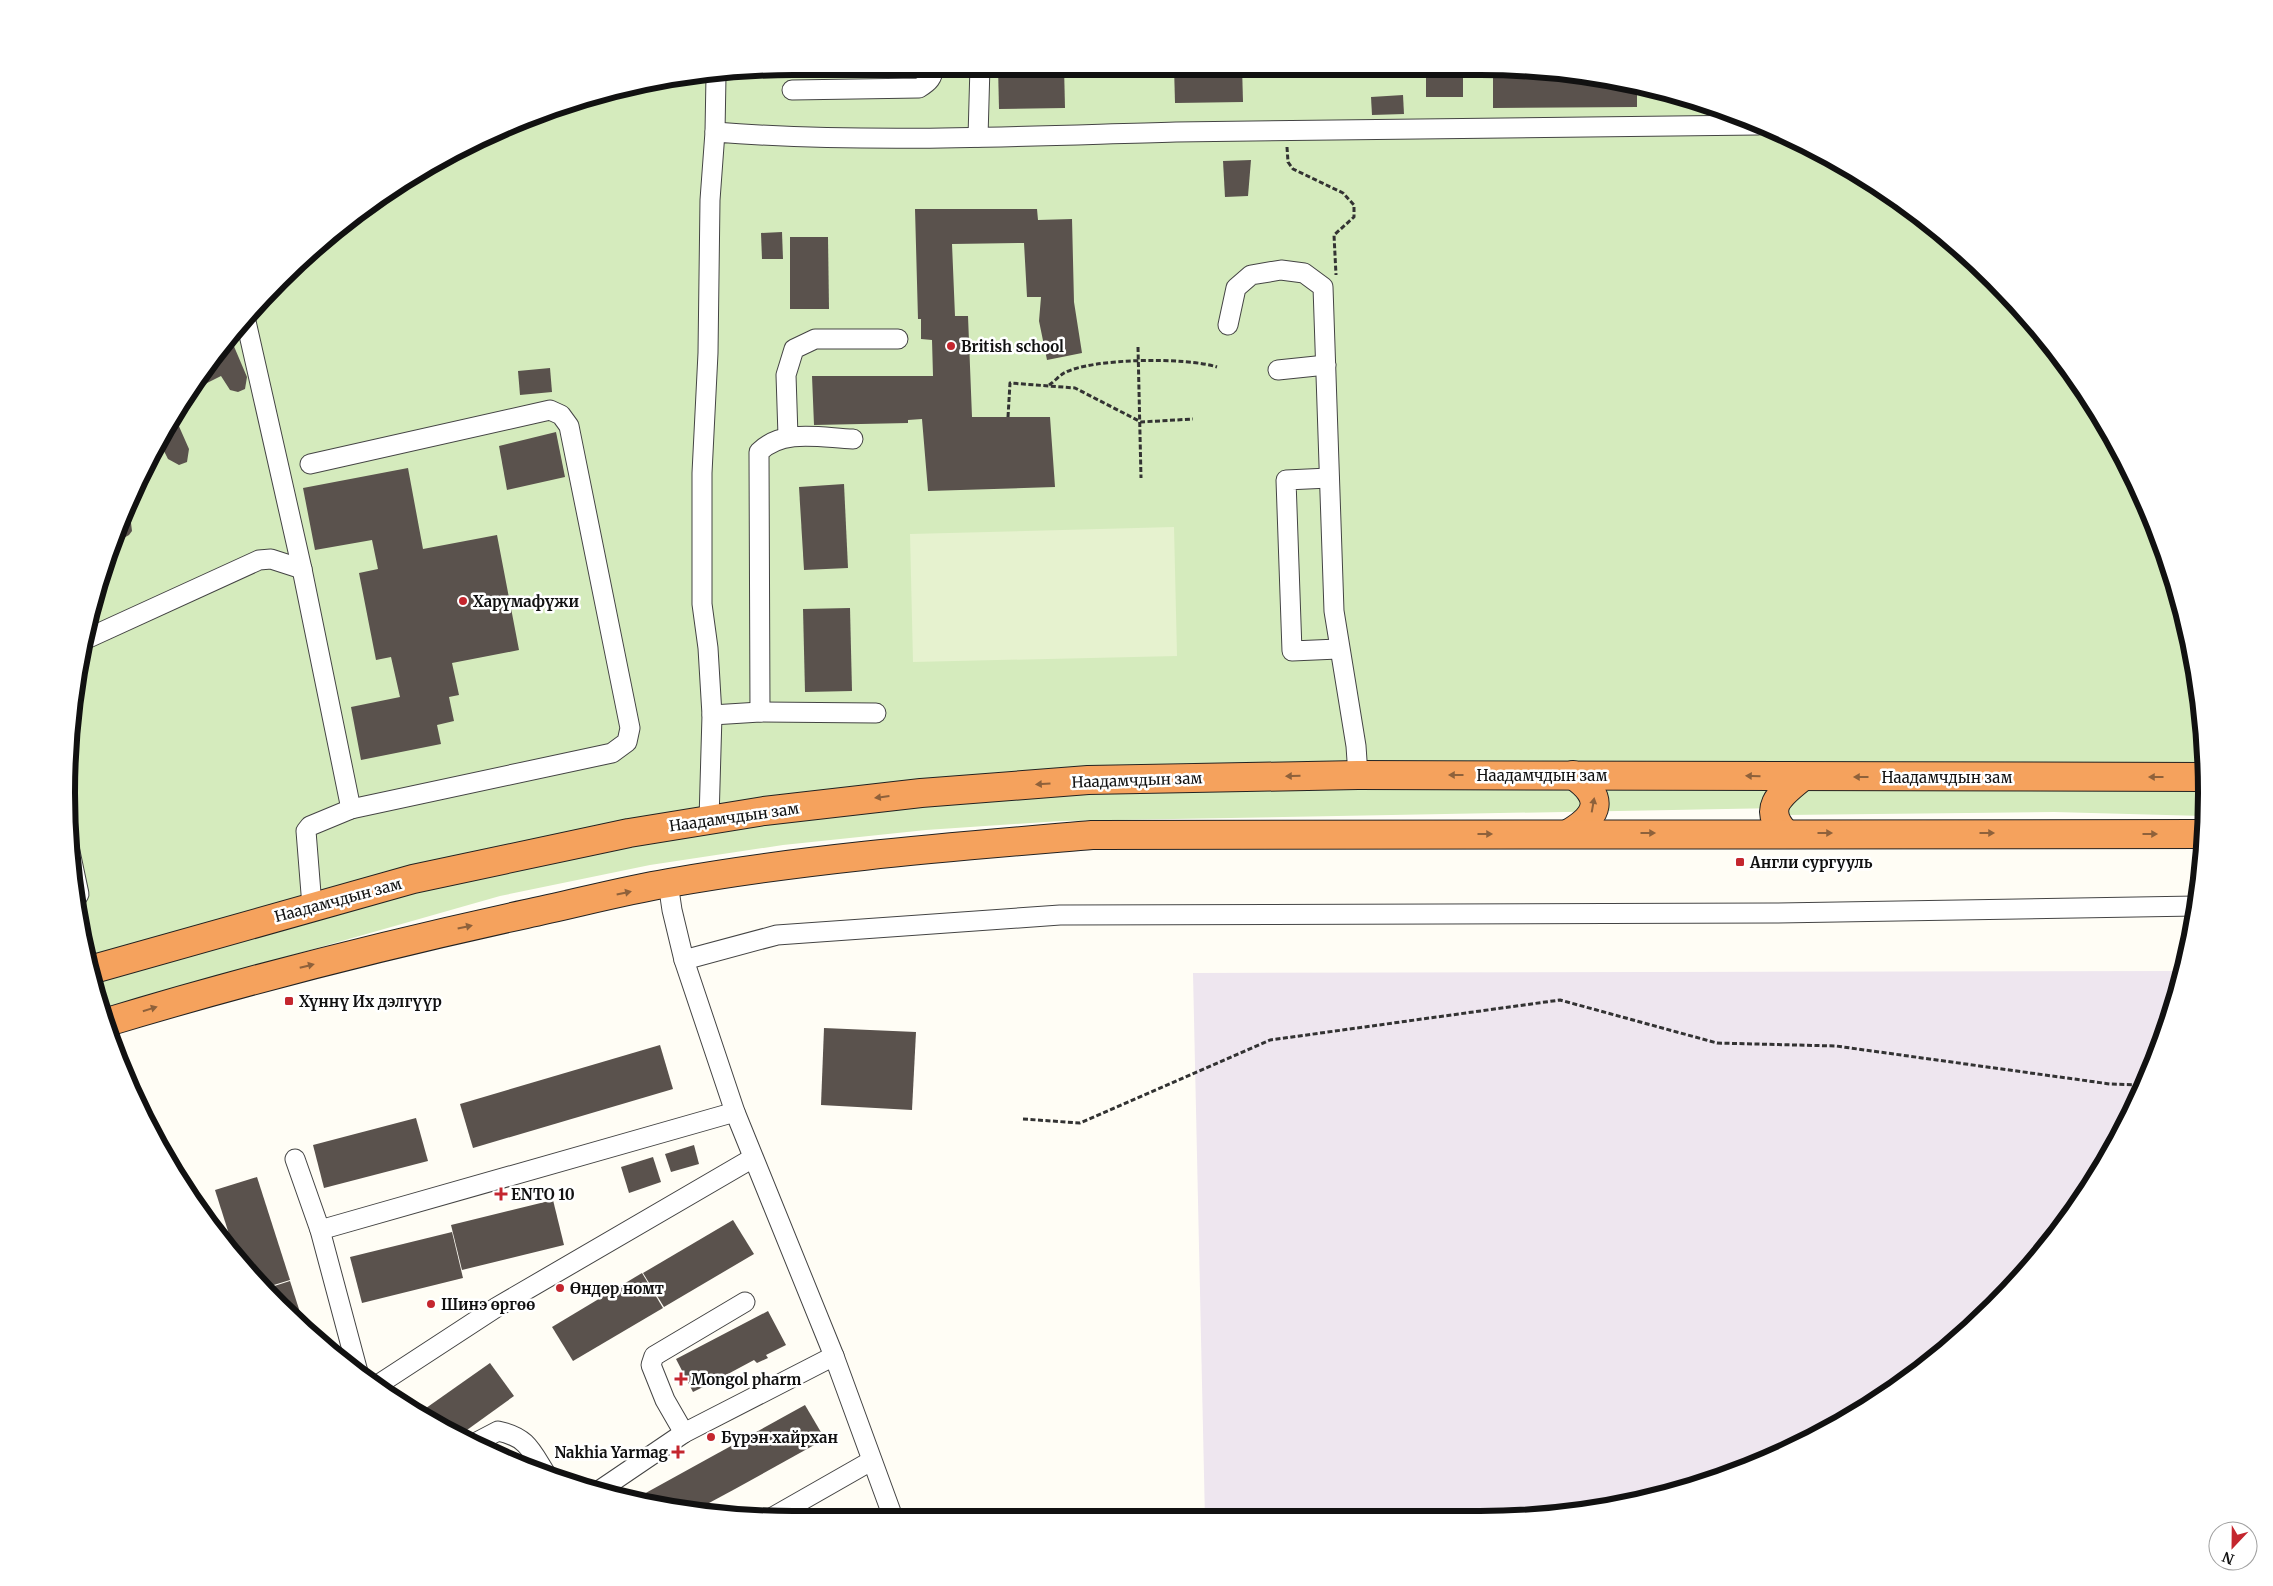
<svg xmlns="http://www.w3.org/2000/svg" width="2273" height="1586" viewBox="0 0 2273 1586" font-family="Merriweather,serif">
<rect width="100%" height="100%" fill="#fffdf5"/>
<path fill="#eee6ef" d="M2182,971L2151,1071L2084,1197L1994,1307L1922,1370L1802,1445L1713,1481L1621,1506L1480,1520H1205L1193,973Z"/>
<path fill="#d5ebbd" d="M793,66H1480L1622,80L1714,105L1843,163L1923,217L1994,279L2084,389L2152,515L2193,651L2207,793L2204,816L2054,812L1786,815L1781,808L1061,821L926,830L783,845L650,865L500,896L100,1010L80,934L68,840L72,698L91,605L122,515L164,429L246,314L314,247L389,189L515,122L605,91Z"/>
<path fill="#e6f2cf" d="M1174,527L1177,656L913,662L910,534Z"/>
<g fill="#5a524d">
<path d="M998,66H1064L1065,108L999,109Z"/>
<path d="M1174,66H1242L1243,102L1175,103Z"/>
<rect x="1426" y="66" width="37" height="31"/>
<path d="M1493,70H1516L1622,80L1637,84V107L1493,108Z"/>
<path d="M1403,95L1404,114L1372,115L1371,97Z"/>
<path d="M1251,160L1248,196L1225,197L1223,161Z"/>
<path d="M915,209H1037L1038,220L1072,219L1074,302L1082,353L1047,360L1039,321L1041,297H1027L1024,243L952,244L955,316H968L972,417H1050L1055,487L928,491L922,419L908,420V423L814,425L812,376H933L932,340L921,339V319H918Z"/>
<path d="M782,232L783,259H762L761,233Z"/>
<path d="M790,237H828L829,309H790Z"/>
<path d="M230,337L247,377L245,389L238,392L230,390L221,376L191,391Z"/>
<path d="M550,368L552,392L520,395L518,371Z"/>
<path d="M174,415L189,449L187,462L179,465L168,459L163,449L151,455Z"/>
<path d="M556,432L565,477L507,490L499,446Z"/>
<path d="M408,468L423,549L497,535L519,650L452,663L459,695L449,697L454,721L437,725L441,744L361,760L351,707L400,697L391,657L376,660L359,573L378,569L372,540L315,550L303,488Z"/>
<path d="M844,484L848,568L804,570L799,487Z"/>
<path d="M125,508L131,523L132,531L129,535L122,539L114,536Z"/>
<path d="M850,608L852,691L805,692L803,609Z"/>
<path d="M824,1028L916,1032L912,1110L821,1105Z"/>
<path d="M660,1045L673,1089L473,1148L460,1104Z"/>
<path d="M416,1118L428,1161L324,1188L313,1145Z"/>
<path d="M694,1145L699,1164L671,1172L665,1154Z"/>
<path d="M653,1157L661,1182L629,1193L621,1167Z"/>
<path d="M257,1177L290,1280L264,1288L235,1253L215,1190Z"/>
<path d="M553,1200L564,1245L462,1270L451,1225Z"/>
<path d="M733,1220L754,1254L664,1307L643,1273Z"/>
<path d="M452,1232L463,1278L362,1303L350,1257Z"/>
<path d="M642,1273L663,1308L573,1361L552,1327Z"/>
<path d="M290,1281L305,1328L279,1307L265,1289Z"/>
<path d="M768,1311L786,1345L766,1355L768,1358L757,1363L754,1360L726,1375L727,1378L717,1383L715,1381L693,1392L676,1359Z"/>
<path d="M490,1363L514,1396L460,1435L419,1413Z"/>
<path d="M805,1405L825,1439L735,1489L696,1510L651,1506L633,1500Z"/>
</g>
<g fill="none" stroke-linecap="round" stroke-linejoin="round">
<g stroke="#444" stroke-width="21">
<g id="minor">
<path d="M792,90L919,88C929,82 933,78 934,66"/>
<path d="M715,132L716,76"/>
<path d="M978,137L980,66"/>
<path d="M245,317L302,569L351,809"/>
<path d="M1228,325L1236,288L1251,275L1281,270L1304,273L1323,287L1334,611L1356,746L1358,775"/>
<path d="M1278,370L1326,365"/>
<path d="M788,436L786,375L794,349L815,339H898"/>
<path d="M310,464L550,410L561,415L569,426L630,728L627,742L612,753L351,809L310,826L306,831L312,906"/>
<path d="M1329,478L1286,480L1292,651L1338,649"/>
<path d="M84,640L259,560L271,559L302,569"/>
<path d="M760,712L759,452C783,428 822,438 853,439"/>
<path d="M712,715L760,712L876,713"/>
<path d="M709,820L712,715L708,648L702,604V473L708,353L710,200L715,132C868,144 1023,136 1176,132C1370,128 1564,126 1758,125"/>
<path d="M69,847L79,894L76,899"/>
<path d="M668,883L672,910L684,960L735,1112L834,1356L894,1520"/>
<path d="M684,960L777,935L1060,915L1774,913L2196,906"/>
<path d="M295,1159L320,1230L358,1372"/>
<path d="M320,1230L735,1112"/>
<path d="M376,1386L497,1307L753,1158"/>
<path d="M684,1433L665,1400L651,1365L654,1356L745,1302"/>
<path d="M475,1443L498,1431C527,1437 531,1450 546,1474"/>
<path d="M600,1490L684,1433L834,1356"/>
<path d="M771,1518L871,1461"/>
</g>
</g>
<g stroke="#222" stroke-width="30">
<g id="highway">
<path d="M1785,833C1761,808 1781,794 1802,777"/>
<path d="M1568,834C1600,815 1605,797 1573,775"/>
<path d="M90,970L413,879L629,833L764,811L921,793L1088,780L1358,775L2205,777"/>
<path d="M104,1023C243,981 384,945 526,914C574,904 621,891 669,883C809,858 951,847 1092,835L2203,834"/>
</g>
</g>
<g stroke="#333" stroke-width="3" stroke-dasharray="5 2.5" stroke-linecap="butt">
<path d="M1287,147L1288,162L1293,169L1343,193L1354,205V217L1334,235L1336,275"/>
<path d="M1138,347L1141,478"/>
<path d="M1049,385C1054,382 1059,376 1064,373C1092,358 1186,357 1217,367"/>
<path d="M1008,417L1010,383L1075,388L1141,422L1193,419"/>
<path d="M1023,1119L1080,1123L1270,1040L1560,1000L1717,1043L1836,1046L2110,1084L2144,1085"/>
</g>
<use href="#minor" stroke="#fff" stroke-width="19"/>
<use href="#highway" stroke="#f5a25d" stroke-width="28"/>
</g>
<defs><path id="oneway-solid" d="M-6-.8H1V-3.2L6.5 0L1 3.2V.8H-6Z" transform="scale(1.25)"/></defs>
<g fill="#8e613b">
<use href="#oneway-solid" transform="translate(1456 775) rotate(-180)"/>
<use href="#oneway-solid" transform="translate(1293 776) rotate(179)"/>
<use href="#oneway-solid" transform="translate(1753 776) rotate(-178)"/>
<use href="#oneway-solid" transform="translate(1861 777) rotate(180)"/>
<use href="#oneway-solid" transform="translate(2156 777) rotate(-180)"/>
<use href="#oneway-solid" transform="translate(1043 784) rotate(176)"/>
<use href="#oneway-solid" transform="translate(882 797) rotate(173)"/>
<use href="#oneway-solid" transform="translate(1593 805) rotate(-80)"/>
<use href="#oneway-solid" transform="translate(1648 833)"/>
<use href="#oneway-solid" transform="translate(1825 833)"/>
<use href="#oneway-solid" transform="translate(1987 833)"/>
<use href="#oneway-solid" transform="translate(1485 834)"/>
<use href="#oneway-solid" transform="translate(2150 834)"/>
<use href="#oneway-solid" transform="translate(624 893) rotate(-12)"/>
<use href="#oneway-solid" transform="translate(465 927) rotate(-12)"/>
<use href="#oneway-solid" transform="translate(307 966) rotate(-14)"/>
<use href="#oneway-solid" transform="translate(150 1009) rotate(-17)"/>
</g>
<g fill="#c4262e" stroke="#fff" stroke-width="2">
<circle cx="951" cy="346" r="5"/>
<circle cx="463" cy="601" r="5"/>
<rect x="1735" y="857" width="10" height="10" rx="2.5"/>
<rect x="284" y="996" width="10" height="10" rx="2.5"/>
<path d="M498.5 1186.5h5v5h5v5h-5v5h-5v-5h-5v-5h5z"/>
<circle cx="560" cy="1288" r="5"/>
<circle cx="431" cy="1304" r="5"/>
<path d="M678.5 1371.5h5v5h5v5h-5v5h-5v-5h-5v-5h5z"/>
<circle cx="711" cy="1437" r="5"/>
<path d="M675.5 1444.5h5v5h5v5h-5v5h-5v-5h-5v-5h5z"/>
</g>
<g text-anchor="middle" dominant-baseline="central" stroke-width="5" stroke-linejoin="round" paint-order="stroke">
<g font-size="15" font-weight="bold" fill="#111" stroke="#fff" text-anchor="start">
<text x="961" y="346">British school</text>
<text x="473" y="601">Харүмафүжи</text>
<text x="1750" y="862">Англи сургууль</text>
<text x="299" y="1001">Хүннү Их дэлгүүр</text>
<text x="511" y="1194">ENTO 10</text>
<text x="570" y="1288">Өндөр номт</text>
<text x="441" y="1304">Шинэ өргөө</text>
<text x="691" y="1379">Mongol pharm</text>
<text x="721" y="1437">Бүрэн хайрхан</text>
<text x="668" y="1452" text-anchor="end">Nakhia Yarmag</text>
</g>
<g font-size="15" fill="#111" stroke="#fff">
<text x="1542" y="775">Наадамчдын зам</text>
<text x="1947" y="777">Наадамчдын зам</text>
<text transform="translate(1137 780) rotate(-2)">Наадамчдын зам</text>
<text transform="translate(734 817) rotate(-8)">Наадамчдын зам</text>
<text transform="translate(338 900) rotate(-15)">Наадамчдын зам</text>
</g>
</g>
<path d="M0 0H2273V1586H0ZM793 75H1480A718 718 0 0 1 2198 793V793A718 718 0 0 1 1480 1511H793A718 718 0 0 1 75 793V793A718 718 0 0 1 793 75Z" fill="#fff" fill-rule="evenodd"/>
<path fill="none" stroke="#111" stroke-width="6" d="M793 75H1480A718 718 0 0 1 2198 793V793A718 718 0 0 1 1480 1511H793A718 718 0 0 1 75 793V793A718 718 0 0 1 793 75Z"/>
<g transform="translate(2233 1546) rotate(202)"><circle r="24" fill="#ffffff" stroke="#a0a0a0"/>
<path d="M0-4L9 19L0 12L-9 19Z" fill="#c4262e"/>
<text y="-8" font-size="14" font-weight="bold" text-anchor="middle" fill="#111111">N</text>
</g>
</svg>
